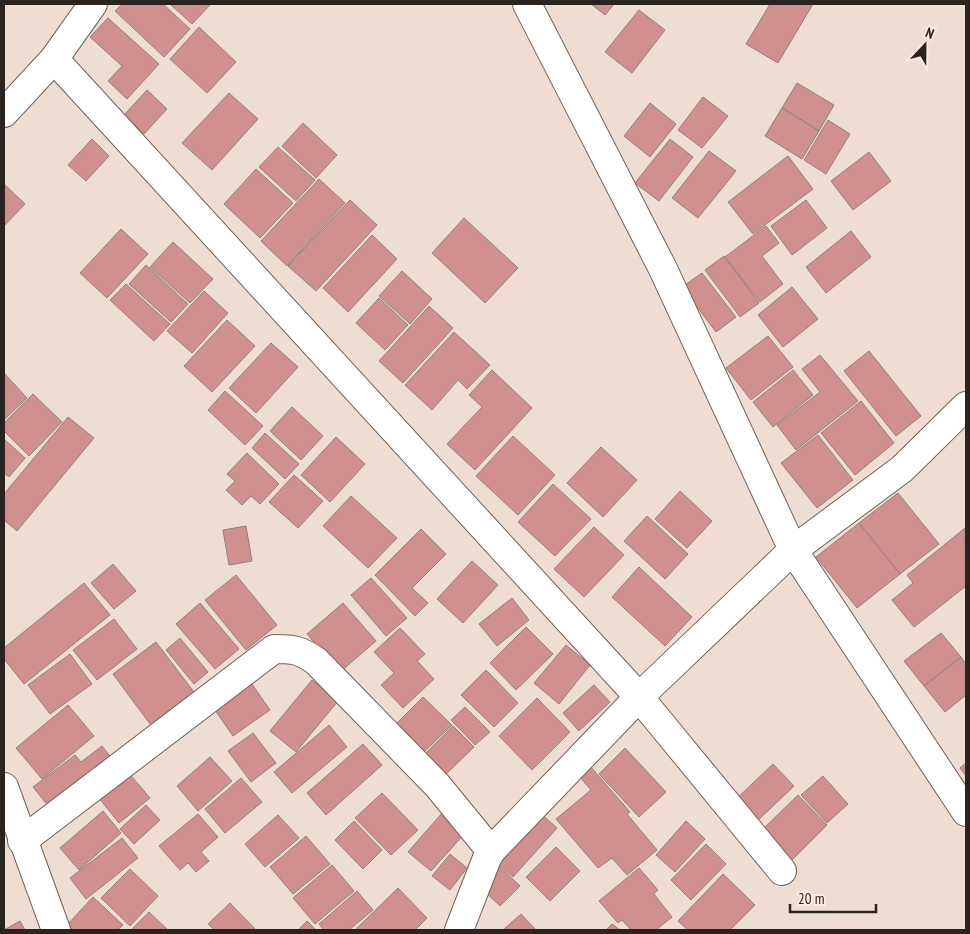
<svg xmlns="http://www.w3.org/2000/svg" width="970" height="934" viewBox="0 0 970 934" font-family="'PT Sans Narrow',sans-serif">
<rect width="100%" height="100%" fill="#efddd2"/>
<g fill="#d0918e" stroke="#937f7e">
<path d="M122,4H163L190,29L164,57L115,11Z"/>
<path d="M170,4H211L192,24Z"/>
<path d="M591,4H614L605,15Z"/>
<path d="M770,4H813L778,63L746,44Z"/>
<path d="M639,10L665,30L632,73L605,52Z"/>
<path d="M108,18L159,64L127,99L108,81L122,66L90,37Z"/>
<path d="M199,27L236,62L207,93L170,59Z"/>
<path d="M797,83L834,105L819,131L782,108Z"/>
<path d="M147,90L167,109L144,134L124,115Z"/>
<path d="M229,93L258,119L212,170L182,143Z"/>
<path d="M703,97L728,116L702,148L678,130Z"/>
<path d="M650,103L676,124L650,157L624,136Z"/>
<path d="M782,108L819,131L802,159L765,136Z"/>
<path d="M828,120L850,134L826,174L804,160Z"/>
<path d="M303,123L337,155L316,178L282,146Z"/>
<path d="M92,139L109,156L86,181L68,165Z"/>
<path d="M670,139L693,157L659,201L635,183Z"/>
<path d="M278,147L315,180L296,201L259,167Z"/>
<path d="M709,151L736,171L698,218L672,198Z"/>
<path d="M869,152L891,181L853,210L831,181Z"/>
<path d="M788,156L813,189L753,234L728,202Z"/>
<path d="M256,169L293,203L260,238L224,204Z"/>
<path d="M319,179L345,203L287,266L261,241Z"/>
<path d="M4,184L25,204L4,226Z"/>
<path d="M350,200L377,225L316,291L288,266Z"/>
<path d="M806,200L827,228L792,255L771,226Z"/>
<path d="M464,218L518,268L485,303L432,253Z"/>
<path d="M766,226L779,243L762,256L783,284L760,302L725,257Z"/>
<path d="M121,229L148,254L107,298L80,273Z"/>
<path d="M851,231L871,257L826,293L806,267Z"/>
<path d="M372,235L397,259L348,312L323,288Z"/>
<path d="M173,242L213,279L190,303L150,267Z"/>
<path d="M724,256L759,303L740,317L705,270Z"/>
<path d="M146,265L188,304L171,322L129,284Z"/>
<path d="M402,271L432,299L410,324L379,296Z"/>
<path d="M702,273L736,317L716,332L682,287Z"/>
<path d="M126,284L170,324L154,341L110,300Z"/>
<path d="M792,287L818,319L783,347L758,315Z"/>
<path d="M204,291L228,313L192,353L167,331Z"/>
<path d="M379,298L408,325L385,350L356,323Z"/>
<path d="M429,306L453,328L403,383L379,361Z"/>
<path d="M227,320L255,346L212,392L184,366Z"/>
<path d="M454,332L490,365L467,389L458,380L432,410L405,385Z"/>
<path d="M768,336L793,367L751,400L726,368Z"/>
<path d="M271,343L298,367L256,413L229,388Z"/>
<path d="M869,351L921,416L896,436L844,371Z"/>
<path d="M820,355L858,401L796,450L777,425L820,392L802,369Z"/>
<path d="M492,370L532,408L475,470L447,444L482,407L469,395Z"/>
<path d="M793,370L813,395L773,427L753,402Z"/>
<path d="M4,373L27,398L4,420Z"/>
<path d="M225,391L263,426L245,445L208,410Z"/>
<path d="M33,394L62,422L29,456L4,431V423Z"/>
<path d="M861,401L894,443L855,475L821,433Z"/>
<path d="M292,407L323,436L301,460L270,431Z"/>
<path d="M68,417L94,438L17,531L4,520V494Z"/>
<path d="M265,433L299,464L285,479L252,448Z"/>
<path d="M818,435L853,480L817,508L781,463Z"/>
<path d="M513,436L555,475L518,515L476,476Z"/>
<path d="M336,437L365,464L330,502L301,475Z"/>
<path d="M4,439L25,458L9,477L4,473Z"/>
<path d="M601,447L637,480L603,517L567,483Z"/>
<path d="M247,453L279,484L260,504L251,496L242,505L226,490L235,481L227,474Z"/>
<path d="M294,475L323,501L298,528L269,502Z"/>
<path d="M553,484L591,519L555,556L518,522Z"/>
<path d="M680,491L712,521L687,548L655,519Z"/>
<path d="M898,493L939,544L900,574L859,523Z"/>
<path d="M351,496L397,538L368,568L323,526Z"/>
<path d="M647,516L688,554L665,579L624,541Z"/>
<path d="M859,523L900,574L857,608L816,557Z"/>
<path d="M246,526L252,561L229,565L223,530Z"/>
<path d="M594,527L624,555L584,597L554,569Z"/>
<path d="M965,528L966,586L914,627L892,600L913,583L907,575Z"/>
<path d="M421,529L446,554L412,588L428,603L415,616L375,575Z"/>
<path d="M472,561L498,585L463,623L437,599Z"/>
<path d="M113,564L136,591L114,609L91,583Z"/>
<path d="M639,567L692,617L665,646L612,597Z"/>
<path d="M236,575L277,625L246,650L205,600Z"/>
<path d="M371,578L407,618L386,636L351,595Z"/>
<path d="M84,583L110,615L24,684L4,659V648Z"/>
<path d="M512,598L529,620L497,646L479,624Z"/>
<path d="M200,603L239,649L215,669L176,624Z"/>
<path d="M343,603L376,641L340,672L307,634Z"/>
<path d="M114,619L137,649L97,680L73,650Z"/>
<path d="M526,627L553,654L516,690L490,663Z"/>
<path d="M400,628L425,654L417,661L434,679L403,708L381,685L394,673L374,652Z"/>
<path d="M941,633L961,657L924,686L904,661Z"/>
<path d="M180,638L208,672L194,684L166,650Z"/>
<path d="M156,642L200,700L156,732L113,674Z"/>
<path d="M566,645L590,665L559,704L534,683Z"/>
<path d="M70,654L92,684L50,714L28,685Z"/>
<path d="M961,657L966,664V695L945,712L924,686Z"/>
<path d="M486,670L518,703L494,727L461,695Z"/>
<path d="M247,677L270,710L233,736L210,703Z"/>
<path d="M312,680L338,701L296,752L270,731Z"/>
<path d="M594,685L610,702L579,731L563,713Z"/>
<path d="M423,697L452,725L419,757L391,729Z"/>
<path d="M537,698L570,732L532,770L499,736Z"/>
<path d="M68,705L94,736L42,779L16,748Z"/>
<path d="M465,707L490,732L475,745L451,720Z"/>
<path d="M329,725L347,747L292,793L274,772Z"/>
<path d="M453,726L474,747L440,780L420,759Z"/>
<path d="M253,733L276,763L251,782L228,751Z"/>
<path d="M363,744L382,765L326,815L307,793Z"/>
<path d="M102,746L116,764L53,812L33,787L75,755L81,762Z"/>
<path d="M625,748L666,792L639,817L599,774Z"/>
<path d="M210,757L232,781L198,811L177,786Z"/>
<path d="M966,763V776L960,768Z"/>
<path d="M773,764L794,786L751,827L730,805Z"/>
<path d="M590,766L630,812L627,814L657,850L627,875L612,858L598,868L556,819L591,790L579,776Z"/>
<path d="M128,772L150,798L119,823L98,797Z"/>
<path d="M823,776L848,804L827,823L801,795Z"/>
<path d="M241,778L262,802L225,833L205,809Z"/>
<path d="M382,793L418,830L391,855L355,818Z"/>
<path d="M798,795L827,825L788,864L758,834Z"/>
<path d="M146,805L160,820L134,844L120,829Z"/>
<path d="M103,811L121,833L79,870L60,848Z"/>
<path d="M443,812L466,832L431,871L408,852Z"/>
<path d="M540,813L557,828L513,877L496,862Z"/>
<path d="M198,814L218,837L201,852L209,861L196,872L188,863L180,870L159,846Z"/>
<path d="M278,815L299,838L265,867L245,844Z"/>
<path d="M354,821L382,850L363,869L335,840Z"/>
<path d="M686,821L705,839L675,872L656,855Z"/>
<path d="M306,836L330,864L293,894L270,867Z"/>
<path d="M122,838L138,858L86,899L70,878Z"/>
<path d="M706,844L726,864L691,900L671,880Z"/>
<path d="M556,847L580,871L550,901L526,877Z"/>
<path d="M450,854L467,868L450,890L432,876Z"/>
<path d="M332,865L354,891L315,924L293,898Z"/>
<path d="M500,867L520,886L500,906L480,887Z"/>
<path d="M639,868L658,890L654,894L672,917L656,930H631L622,920L618,923L599,901Z"/>
<path d="M130,869L158,896L130,926L101,898Z"/>
<path d="M723,874L755,905L730,930H688L678,921Z"/>
<path d="M398,888L427,918L415,930H355Z"/>
<path d="M357,891L373,910L349,930H324L319,924Z"/>
<path d="M93,897L123,925L118,930H73L67,925Z"/>
<path d="M230,903L256,930H215L208,924Z"/>
<path d="M149,912L168,930H131Z"/>
<path d="M521,914L536,930H503Z"/>
<path d="M20,921L25,930H4Z"/>
<path d="M307,921L316,930H298Z"/>
<path d="M612,924L620,930H606Z"/>
</g>
<g fill="none" stroke-linecap="round" stroke-linejoin="round">
<g stroke="#706157" stroke-width="30">
<g id="street">
<path d="M527,4L663,269L793,550L966,812"/>
<path d="M54,59L639,697L782,871"/>
<path d="M4,113L54,59L93,4"/>
<path d="M22,841L274,649C294,649 300,650 316,661L437,785L491,851"/>
<path d="M459,930L487,858L491,851L639,697L793,550L902,469L966,406"/>
</g>
</g>
<g stroke="#706157" stroke-width="30">
<path id="secondary" d="M4,787L56,930"/>
</g>
<use href="#street" stroke="#fff" stroke-width="28"/>
<use href="#secondary" stroke="#fff" stroke-width="28"/>
</g>
<rect width="970" height="934" fill="none" stroke="#2a2420" stroke-width="10"/>
<g transform="translate(925 45) rotate(22)" stroke="#fcebdf" stroke-width="4" paint-order="stroke">
<path d="M0-4L9 19L0 12L-9 19Z" fill="#2a2420"/>
<text y="-8" font-size="14" font-weight="bold" text-anchor="middle" fill="#2a2420">N</text>
</g>
<path d="M790 904v8h86v-8" fill="none" stroke="#2a2420" stroke-width="2.5"/>
<text x="798" y="904" font-size="15" fill="#2a2420" stroke="#fcebdf" stroke-width="4" paint-order="stroke">20 m</text>
</svg>
